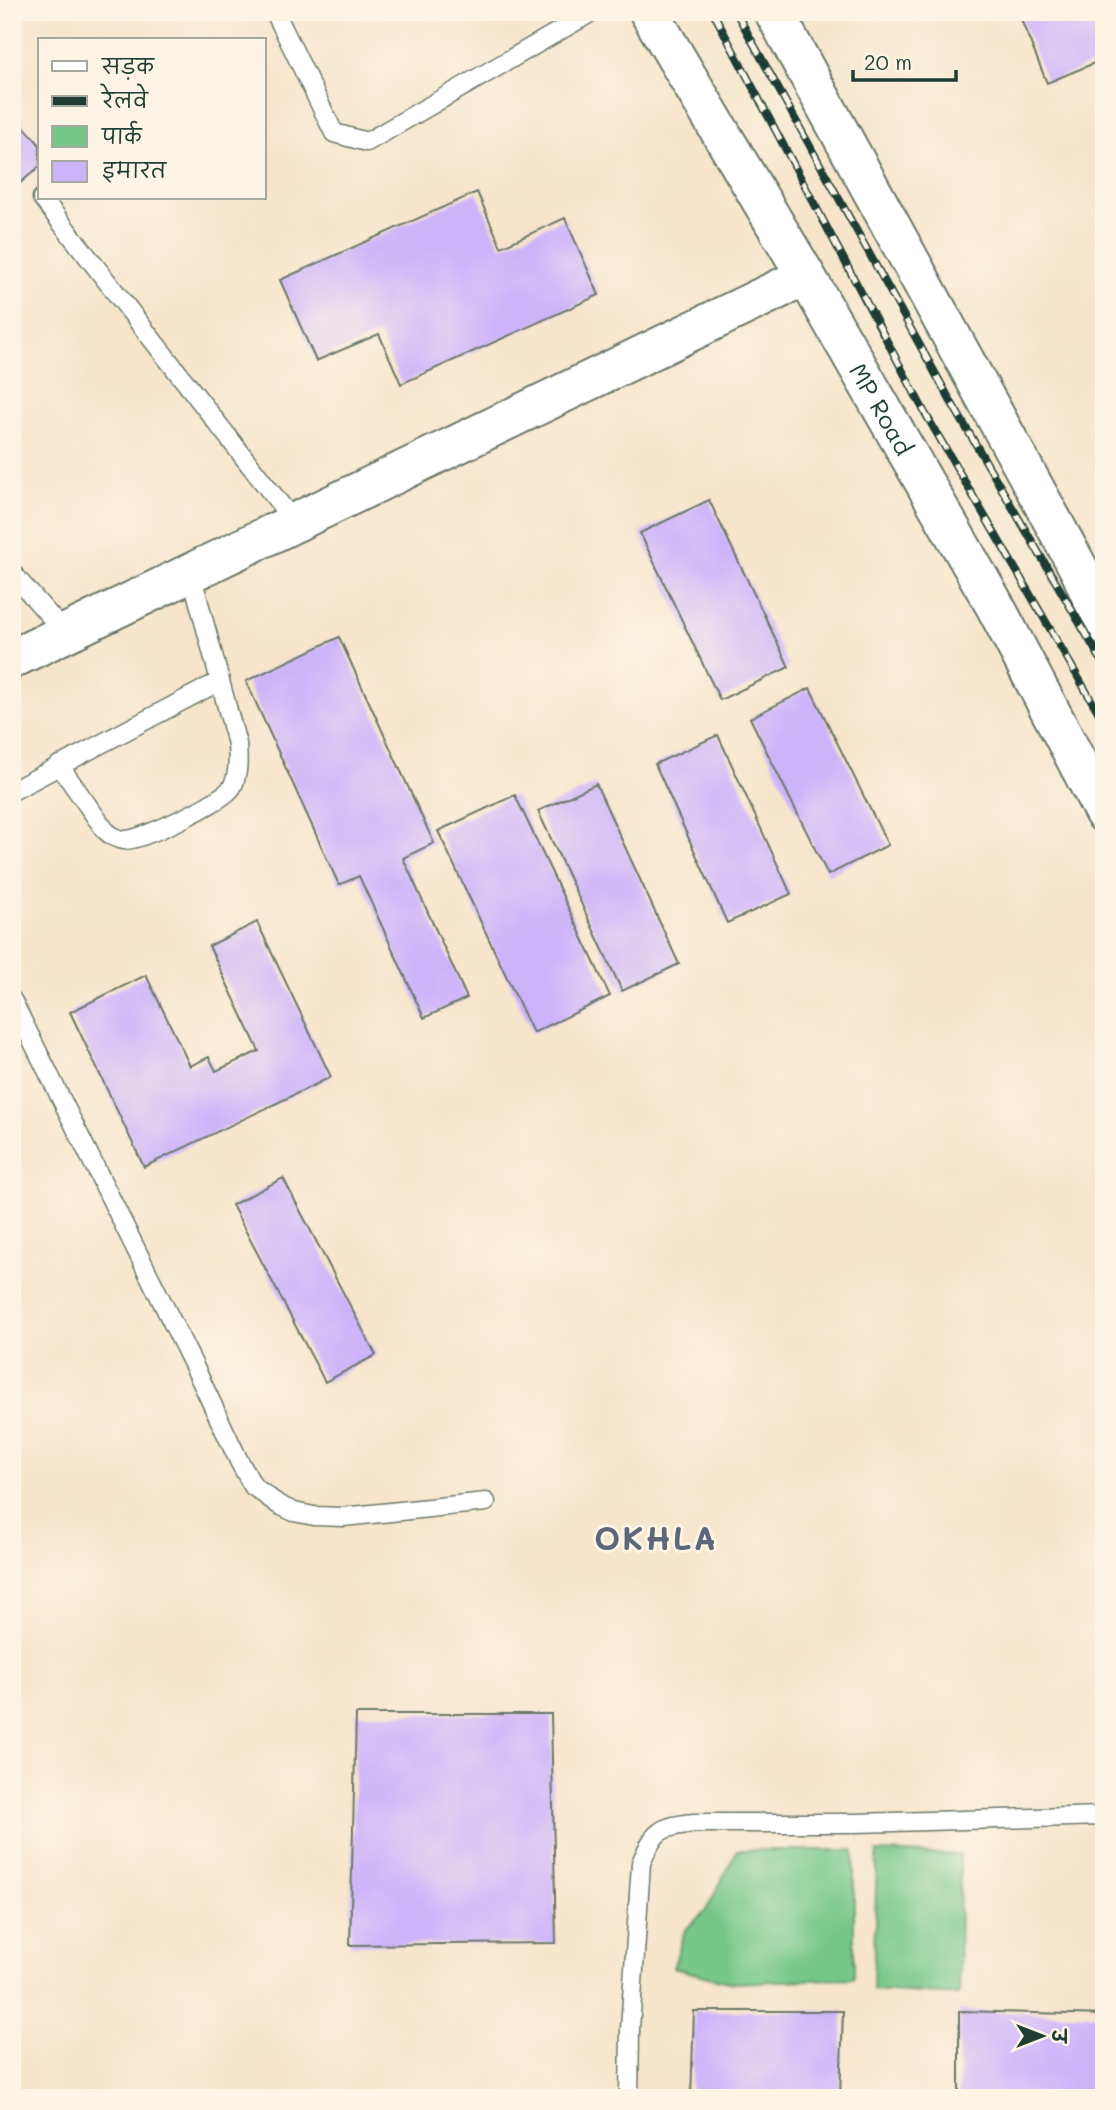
<svg xmlns="http://www.w3.org/2000/svg" width="1116" height="2110" viewBox="0 0 1116 2110" font-family="Mali,'Playpen Sans Deva',sans-serif">
<rect width="100%" height="100%" fill="#fcf5e5"/>
<filter id="ink" filterUnits="userSpaceOnUse"><feTurbulence type="fractalNoise" baseFrequency=".0143" numOctaves="2"/><feDisplacementMap in="SourceGraphic" scale="14" xChannelSelector="R" yChannelSelector="G"/><feConvolveMatrix kernelMatrix="1 2 1 2 8 2 1 2 1" color-interpolation-filters="sRGB"/></filter>
<filter id="wash" filterUnits="userSpaceOnUse"><feTurbulence type="fractalNoise" baseFrequency=".00686" numOctaves="4" result="noise"/><feDisplacementMap in="SourceGraphic" scale="28" xChannelSelector="R" yChannelSelector="G"/><feGaussianBlur stdDeviation="1.57" result="paint"/><feColorMatrix in="noise" values="0 0 0 0 0 0 0 0 0 0 0 0 0 0 0 0 0 1.4 0 .05"/><feComposite in="paint" operator="in"/></filter>
<g filter="url(#wash)">
<rect width="100%" height="100%" fill="#f6e5cb"/>
<g fill="#76c788" stroke="#4a825e" stroke-width="2">
<path d="M737,1850H854V1978L732,1983L673,1968L685,1930L707,1909Z"/>
<path d="M877,1852L960,1855L959,1995L873,1990Z"/>
</g>
<g id="blocks">
<g fill="#ccb4fa">
<path d="M1018,12H1104V59L1047,83Z"/>
<path d="M12,113L40,145V166L12,190Z"/>
<path d="M477,192L501,247L565,218L599,295L401,384L379,334L316,361L280,280Z"/>
<path d="M709,500L789,667L720,700L640,533Z"/>
<path d="M339,637L434,843L403,858L467,998L424,1018L359,876L339,885L246,681Z"/>
<path d="M810,688L888,845L828,875L750,718Z"/>
<path d="M718,735L791,894L727,923L655,764Z"/>
<path d="M596,784L679,964L622,991L538,811Z"/>
<path d="M515,795L610,996L533,1033L438,831Z"/>
<path d="M257,922L331,1077L144,1167L70,1012L146,975L190,1066L209,1057L216,1071L259,1051L209,946Z"/>
<path d="M283,1178L376,1355L325,1382L232,1205Z"/>
<path d="M356,1714H551L556,1943L350,1945Z"/>
<path d="M694,2011H843L840,2098H691Z"/>
<path d="M959,2011L1104,2015V2098H959Z"/>
</g>
</g>
</g>
<g filter="url(#ink)">
<use href="#blocks" fill-opacity="0" stroke="#6a7869" stroke-width="2"/>
<g fill="none" stroke-linecap="round" stroke-linejoin="round">
<g stroke="#6a7869" stroke-width="21">
<g id="lane">
<path d="M275,12L334,133L367,142L592,12"/>
<path d="M42,198L295,523"/>
<path d="M12,573L65,633"/>
<path d="M59,765L105,830C111,836 116,839 124,840C141,841 224,801 232,787C239,774 238,758 237,744L191,573"/>
<path d="M12,791L218,682"/>
<path d="M12,1000L195,1368L239,1461L253,1486L279,1505L294,1512L314,1516L343,1517L486,1502"/>
<path d="M629,2098L630,2029L641,1863C655,1830 659,1827 694,1823H856L1104,1816"/>
</g>
</g>
<g stroke="#6a7869" stroke-width="42">
<g id="secondary">
<path id="s1" d="M649,12L806,276L994,604L1104,813"/>
<path d="M774,12L1080,571L1104,626"/>
<path d="M12,659L806,276"/>
</g>
</g>
<use href="#lane" stroke="#fff" stroke-width="18"/>
<use href="#secondary" stroke="#fff" stroke-width="38"/>
<g stroke="#1f3d34" stroke-width="8">
<g id="rail">
<path d="M713,12L925,413L1104,722"/>
<path d="M736,12L950,400L1104,665"/>
</g>
</g>
<use href="#rail" stroke="#fcf5e5" stroke-width="5" stroke-dasharray="16" stroke-linecap="butt"/>
</g>
</g>
<g text-anchor="middle" dominant-baseline="central" stroke-width="6" stroke-linejoin="round" paint-order="stroke">
<g font-size="24" fill="#1f3d34" stroke="#fcf5e5">
<text stroke="none"><textPath href="#s1" startOffset="460">MP Road</textPath></text>
</g>
<g font-size="32" font-weight="bold" letter-spacing="2" fill="#5c6779" stroke="#fcf5e5">
<text x="656" y="1537">OKHLA</text>
</g>
</g>
<rect width="1116" height="2110" fill="none" stroke="#fcf5e5" stroke-width="42"/>
<rect x="38" y="38" width="228" height="161" fill="#fcf5e5" stroke="#a4ab9e" stroke-width="2"/>
<rect x="52" y="61" width="35" height="10" fill="#ffffff" stroke="#a4ab9e" stroke-width="2"/>
<text x="102" y="74" font-size="21" fill="#1f3d34">सड़क</text>
<rect x="52" y="96" width="35" height="10" fill="#1f3d34" stroke="#a4ab9e" stroke-width="2"/>
<text x="102" y="108" font-size="21" fill="#1f3d34">रेलवे</text>
<rect x="52" y="126" width="35" height="21" fill="#76c788" stroke="#a4ab9e" stroke-width="2"/>
<text x="102" y="144" font-size="21" fill="#1f3d34">पार्क</text>
<rect x="52" y="161" width="35" height="21" fill="#ccb4fa" stroke="#a4ab9e" stroke-width="2"/>
<text x="102" y="178" font-size="21" fill="#1f3d34">इमारत</text>
<g transform="translate(1042 2036) rotate(90)" stroke="#fcf5e5" stroke-width="5" paint-order="stroke">
<path d="M0-5L12 26L0 18L-12 26Z" fill="#1f3d34"/>
<text y="-10" font-size="19" font-weight="bold" text-anchor="middle" fill="#1f3d34">उ</text>
</g>
<path d="M853 70v10h103v-10" fill="none" stroke="#1f3d34" stroke-width="3.5"/>
<text x="864" y="70" font-size="21" fill="#1f3d34" stroke="#fcf5e5" stroke-width="5" paint-order="stroke">20 m</text>
</svg>
